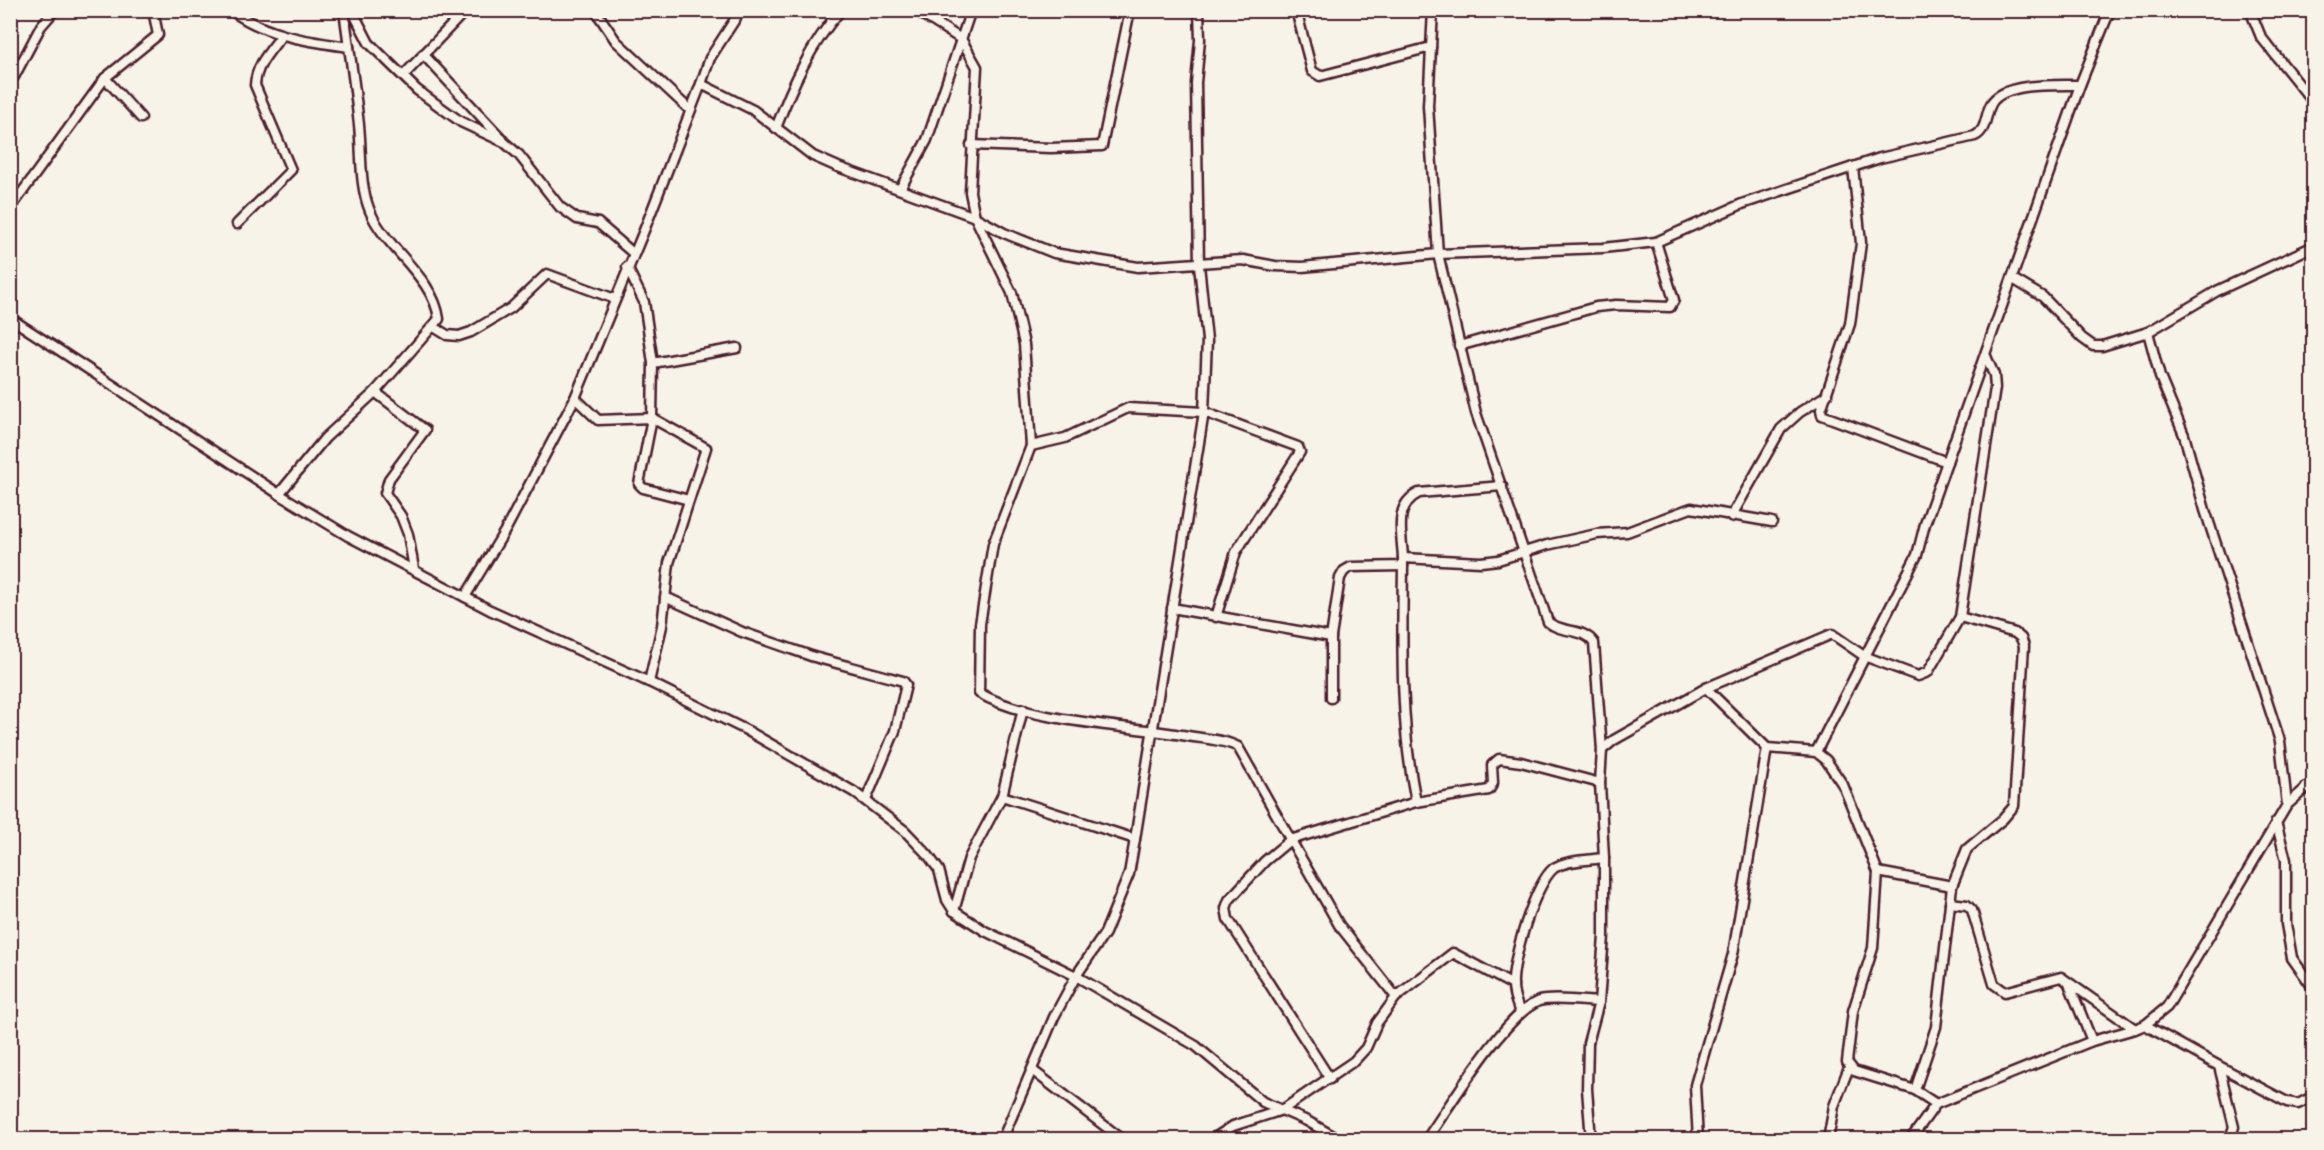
<svg xmlns="http://www.w3.org/2000/svg" width="2324" height="1150" viewBox="0 0 2324 1150" font-family="'Balsamiq Sans',sans-serif">
<rect width="100%" height="100%" fill="#f7f3e8"/>
<filter id="ink" filterUnits="userSpaceOnUse"><feTurbulence type="fractalNoise" baseFrequency=".0167" numOctaves="2"/><feDisplacementMap in="SourceGraphic" scale="12" xChannelSelector="R" yChannelSelector="G"/><feConvolveMatrix kernelMatrix="1 2 1 2 8 2 1 2 1" color-interpolation-filters="sRGB"/></filter>
<g filter="url(#ink)">
<g fill="none" stroke-linecap="round" stroke-linejoin="round">
<g stroke="#4a1f2b" stroke-width="13">
<g id="minor">
<path d="M231,10C266,36 307,41 349,47"/>
<path d="M352,10L369,43L417,90L461,122L504,142L519,155L560,207L577,219L598,223L633,253"/>
<path d="M595,10L616,41L690,110"/>
<path d="M915,10L961,39L977,67L970,192L975,217L1012,293L1024,344L1031,446L993,544L980,624L979,693C1031,723 1127,725 1188,736C1203,739 1224,739 1238,747L1339,925L1396,997"/>
<path d="M1296,10L1312,71L1320,76L1431,47"/>
<path d="M1433,10L1428,106L1438,254L1476,413L1548,622C1562,634 1583,627 1594,643L1602,750L1600,783L1604,858V936L1599,1002L1588,1043L1587,1089L1591,1140"/>
<path d="M2250,10L2261,37L2314,103"/>
<path d="M423,54L502,139"/>
<path d="M403,76L466,10"/>
<path d="M14,77L41,26L55,10"/>
<path d="M105,78L141,118"/>
<path d="M701,84L710,58L741,10"/>
<path d="M776,128C792,86 810,45 841,10"/>
<path d="M971,145L1051,148L1102,146L1130,10"/>
<path d="M1853,167L1861,243L1850,324L1821,410L1822,415L1947,462"/>
<path d="M900,189L927,140L971,10"/>
<path d="M10,209L105,78L158,35L153,10"/>
<path d="M237,224L291,170L255,85C256,65 270,51 282,35"/>
<path d="M627,267L644,302L653,363L737,348"/>
<path d="M2013,279L2043,297L2082,338L2093,346H2102L2148,332"/>
<path d="M10,318L279,494L348,536L490,610L649,682L748,731L854,792L905,831L928,855L939,870L947,900L954,911L985,931L1076,976L1196,1046L1263,1102L1307,1121L1340,1140"/>
<path d="M434,327L447,335L459,336L471,332L511,308L547,274L615,299"/>
<path d="M1459,346L1596,307L1616,305L1670,307L1674,300L1656,242"/>
<path d="M653,363L652,418L639,484L643,488L689,500"/>
<path d="M375,392L425,430L389,479L385,493L401,516L408,534L414,569"/>
<path d="M575,398L598,420L652,418L706,448L669,563L662,626L649,682"/>
<path d="M1031,446L1065,438L1128,408L1204,412L1298,447L1300,452L1236,552L1216,617"/>
<path d="M279,494L325,438L375,392L439,319C434,277 384,247 370,211C359,185 362,153 359,125C355,87 349,48 344,10"/>
<path d="M1731,517L1781,429L1800,412L1827,395"/>
<path d="M1403,558C1402,534 1393,505 1419,493L1502,486"/>
<path d="M1403,566C1402,645 1400,724 1416,802"/>
<path d="M465,597L506,529L575,398L645,228L701,84L753,110L813,156L838,167L975,217L1004,233L1054,253L1138,267L1243,260L1275,266L1302,267L1438,254L1603,248L1656,242L1742,204L1880,158L1975,136C1987,130 1985,115 1991,104C2003,82 2057,85 2080,85L2110,10"/>
<path d="M665,597L742,632L814,657L903,681L906,685L895,731L866,800"/>
<path d="M1172,608L1331,637"/>
<path d="M1706,688L1832,634L1864,656L1918,676L1928,672L1960,617L1995,388L1994,375L1986,356"/>
<path d="M1331,698V637L1340,578L1344,571L1351,567L1403,566V558L1481,562L1498,560L1547,545L1597,534L1627,532L1691,508L1772,522"/>
<path d="M1602,750L1614,740L1706,688L1767,748L1816,752L1826,760L1843,785L1878,872L1873,948L1853,1011L1847,1062L1854,1071L1915,1090L1936,1104"/>
<path d="M1816,752L1917,555L1925,524L2080,85"/>
<path d="M2306,787L2314,792"/>
<path d="M1002,796L1135,839"/>
<path d="M2287,805L2280,741L2205,510L2184,435L2160,377L2148,332L2217,291L2314,246"/>
<path d="M2276,822L2286,860V924L2292,958L2314,989"/>
<path d="M1878,872L1952,886"/>
<path d="M1950,903L1967,905L1972,910L1994,984L2005,992L2061,977L2135,1029"/>
<path d="M954,911L969,858L1002,796L1023,709"/>
<path d="M2069,984L2092,1041"/>
<path d="M1520,1013C1517,1004 1513,995 1513,986C1511,962 1535,883 1554,868C1566,860 1590,860 1604,858"/>
<path d="M2145,1025L2219,1066L2234,1127L2229,1140"/>
<path d="M2219,1066L2287,1102L2298,1104L2314,1096"/>
<path d="M1032,1070L1123,1140"/>
<path d="M1330,1079L1228,919L1226,908L1229,900L1265,861L1290,840L1416,802L1489,790L1493,783L1492,765L1499,759L1521,762L1600,783"/>
<path d="M1915,1090L1936,1027L1952,886L1967,849L2003,819L2014,806L2024,646L2021,638L2015,633L1960,617"/>
<path d="M1002,1140L1054,1017L1076,976L1105,933L1129,874L1135,839L1204,412L1207,340L1199,265L1196,83L1200,40L1199,10"/>
<path d="M1211,1140L1233,1126L1282,1110L1354,1061L1366,1048L1377,1023L1396,997L1453,953L1513,985"/>
<path d="M1426,1140C1449,1107 1505,1014 1539,1001C1552,997 1584,1001 1599,1002"/>
<path d="M1698,1140L1695,1085L1733,954L1767,748"/>
<path d="M1828,1140L1834,1106L1849,1067"/>
<path d="M1910,1140L1936,1104L2092,1041L2135,1029L2145,1025L2167,1007L2287,805L2314,781"/>
</g>
</g>
<use href="#minor" stroke="#f7f3e8" stroke-width="8"/>
</g>
</g>
<rect width="2324" height="1150" fill="none" stroke="#f7f3e8" stroke-width="36"/>
<rect x="18" y="18" width="2288" height="1114" fill="none" stroke="#4a1f2b" stroke-width="2" filter="url(#ink)"/>
</svg>
